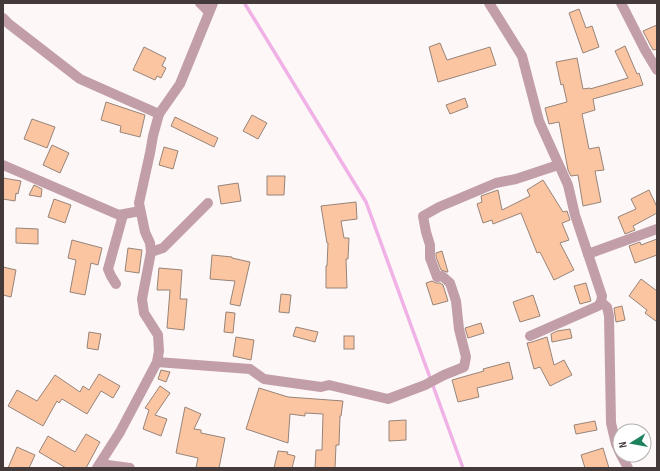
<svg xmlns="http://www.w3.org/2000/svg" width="660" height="471" viewBox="0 0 660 471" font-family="'Sofia Sans Condensed',sans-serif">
<rect width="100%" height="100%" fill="#fdf7f7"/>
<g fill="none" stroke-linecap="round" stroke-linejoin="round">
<path stroke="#f0b2e6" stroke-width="3.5" d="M245,4L366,202L463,468"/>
</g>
<g fill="#fcc5a2" stroke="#978478">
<path d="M579,9L586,28L592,26L599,47L583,53L569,13Z"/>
<path d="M657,25V49L653,50L643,31Z"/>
<path d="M440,43L447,60L490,47L496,65L438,82L429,47Z"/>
<path d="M625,46L637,74L639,73L643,85L593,99L595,110L582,114L589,149L599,147L604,170L595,171L601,202L583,206L578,175L571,176L568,170L559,122L549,124L545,108L567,102L563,84L561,85L556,62L577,58L583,89L590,88V89L628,78L615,51Z"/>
<path d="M144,47L166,58L162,66L166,68L161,78L157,76L155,80L133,70Z"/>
<path d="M465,98L468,107L450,114L446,105Z"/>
<path d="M106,102L145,115L140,137L120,132L121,126L101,120Z"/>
<path d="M252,115L267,123L258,139L243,131Z"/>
<path d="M175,117L218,138L214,147L171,126Z"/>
<path d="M32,119L55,127L47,148L24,139Z"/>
<path d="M52,145L69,153L60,173L43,165Z"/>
<path d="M164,147L178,151L173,169L159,165Z"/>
<path d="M267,176H285L284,195H267Z"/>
<path d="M3,178L21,181L18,194L16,193L15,201L3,199Z"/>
<path d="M543,180L563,212L567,211L570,220L562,223L569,240L560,243L574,270L554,280L540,252L537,253L521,213L493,224L492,220L483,223L477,204L482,202L481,196L498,190L502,210L530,196L527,190Z"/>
<path d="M238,183L241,201L221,204L218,186Z"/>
<path d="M34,185L42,189L41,197L29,195Z"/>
<path d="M649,190L657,207V213L633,226L635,230L625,234L618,217L636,209L631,199Z"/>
<path d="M54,199L71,205L65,223L48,217Z"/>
<path d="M356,202L357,219L341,221L344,238H349L348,259H346L347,288H326V266H327L328,243H327L321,206Z"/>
<path d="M16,228L38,229V244L16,243Z"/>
<path d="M657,239V255L635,263L629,246L640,242L641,245Z"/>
<path d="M72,240L102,248L98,265L91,263L85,295L70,292L76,260L68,258Z"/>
<path d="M128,248L142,250L139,273L125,271Z"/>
<path d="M442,251L448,272H447L441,270L436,257V253Z"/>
<path d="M212,255L232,257V258L250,262L240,306L230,304L235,281L210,279Z"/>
<path d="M3,267L16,270L11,297L3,295Z"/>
<path d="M159,268L182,270L180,299H187L184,330L167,328L170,290H157Z"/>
<path d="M641,279L657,291V322L645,313L647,310L629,296Z"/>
<path d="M432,281L436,283H440L443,285L448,301L433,305L426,283Z"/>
<path d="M586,283L591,301L580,304L574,286Z"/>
<path d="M281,294L291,295L289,313L279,312Z"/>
<path d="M533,295L540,316L520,322L513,302Z"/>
<path d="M622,306L625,320L616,322L614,308Z"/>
<path d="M226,312L235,313L233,333L224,332Z"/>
<path d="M481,323L484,333L468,338L465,328Z"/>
<path d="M296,327L318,332L315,342L293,336Z"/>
<path d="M570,329L572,338L552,342L551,334L557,331Z"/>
<path d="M89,332L101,334L98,350L87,348Z"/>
<rect x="344" y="336" width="10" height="13"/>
<path d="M236,337L254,340L251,360L233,356Z"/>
<path d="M547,337L554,365L564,360L572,375L550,386L540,367L534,369L527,343L532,342Z"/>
<path d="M509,362L513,379L477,388L479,397L458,402L452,380L484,371L483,369Z"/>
<path d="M161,370L170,372L166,382L158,379Z"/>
<path d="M99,374L120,386L113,398L101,391L87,414L62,399L59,403L57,401L43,426L8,406L17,390L37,401L55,375L80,392L83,386L89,390Z"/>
<path d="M160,386L170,393L155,415L167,419L161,436L143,429L149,410L145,408Z"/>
<path d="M259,388L288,397L343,401L341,416H340L339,445H336L335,468H315L316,450H322L323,414L305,413V416L290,414L288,443L246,429Z"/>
<path d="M185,407L201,414L194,429L201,430V433L225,438L219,468H196L198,458L176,453Z"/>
<path d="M406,420V440L389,441V421Z"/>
<path d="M595,421L597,430L576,434L574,425Z"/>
<path d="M86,434L100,442L86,468H66L39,452L48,436L75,452Z"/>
<path d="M17,447L35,455L29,468H8Z"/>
<path d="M603,448L609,468H585L581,455Z"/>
<path d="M278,451L288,452L287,454L295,456L292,468H274Z"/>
</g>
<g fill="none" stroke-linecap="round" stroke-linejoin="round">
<g stroke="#c29ea8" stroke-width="10">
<path d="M200,3L209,12"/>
<path d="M489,3L522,56L539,121L568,185L575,215L602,296L601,302L598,306L530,336"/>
<path d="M621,3L645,50L657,70"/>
<path d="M3,18L9,24L80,79L159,114"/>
<path d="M3,165L119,215L140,211"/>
<path d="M151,252L163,248L208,203"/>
<path d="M588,254L657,229"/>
<path d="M116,284L111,276L108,269L123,215"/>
<path d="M601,302L607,307L609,316L611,423L616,444L620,453"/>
<path d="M157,362L250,369L264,379L321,387L329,385L388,399L425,385L444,375L464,367L466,357L459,329L456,301L450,283L442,276L437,277L436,274L430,258V245L426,232L423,216L439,207L496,183L516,179L558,165"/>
<path d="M621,455L628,468"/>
<path d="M100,464L130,468"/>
<path d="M97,468L120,432L157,362L159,351L158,335L144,313L142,299L151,252L150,243L145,232L139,203L150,153L153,136L159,114L180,84L213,3"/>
</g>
</g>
<rect width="660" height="471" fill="none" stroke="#443a39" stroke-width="8"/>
<g transform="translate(632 443) rotate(259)"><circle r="19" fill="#ffffff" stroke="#b4b0b0"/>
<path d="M0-3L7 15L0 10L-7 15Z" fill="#1e825c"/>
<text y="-6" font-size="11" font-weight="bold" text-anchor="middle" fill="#443a39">N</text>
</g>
</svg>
